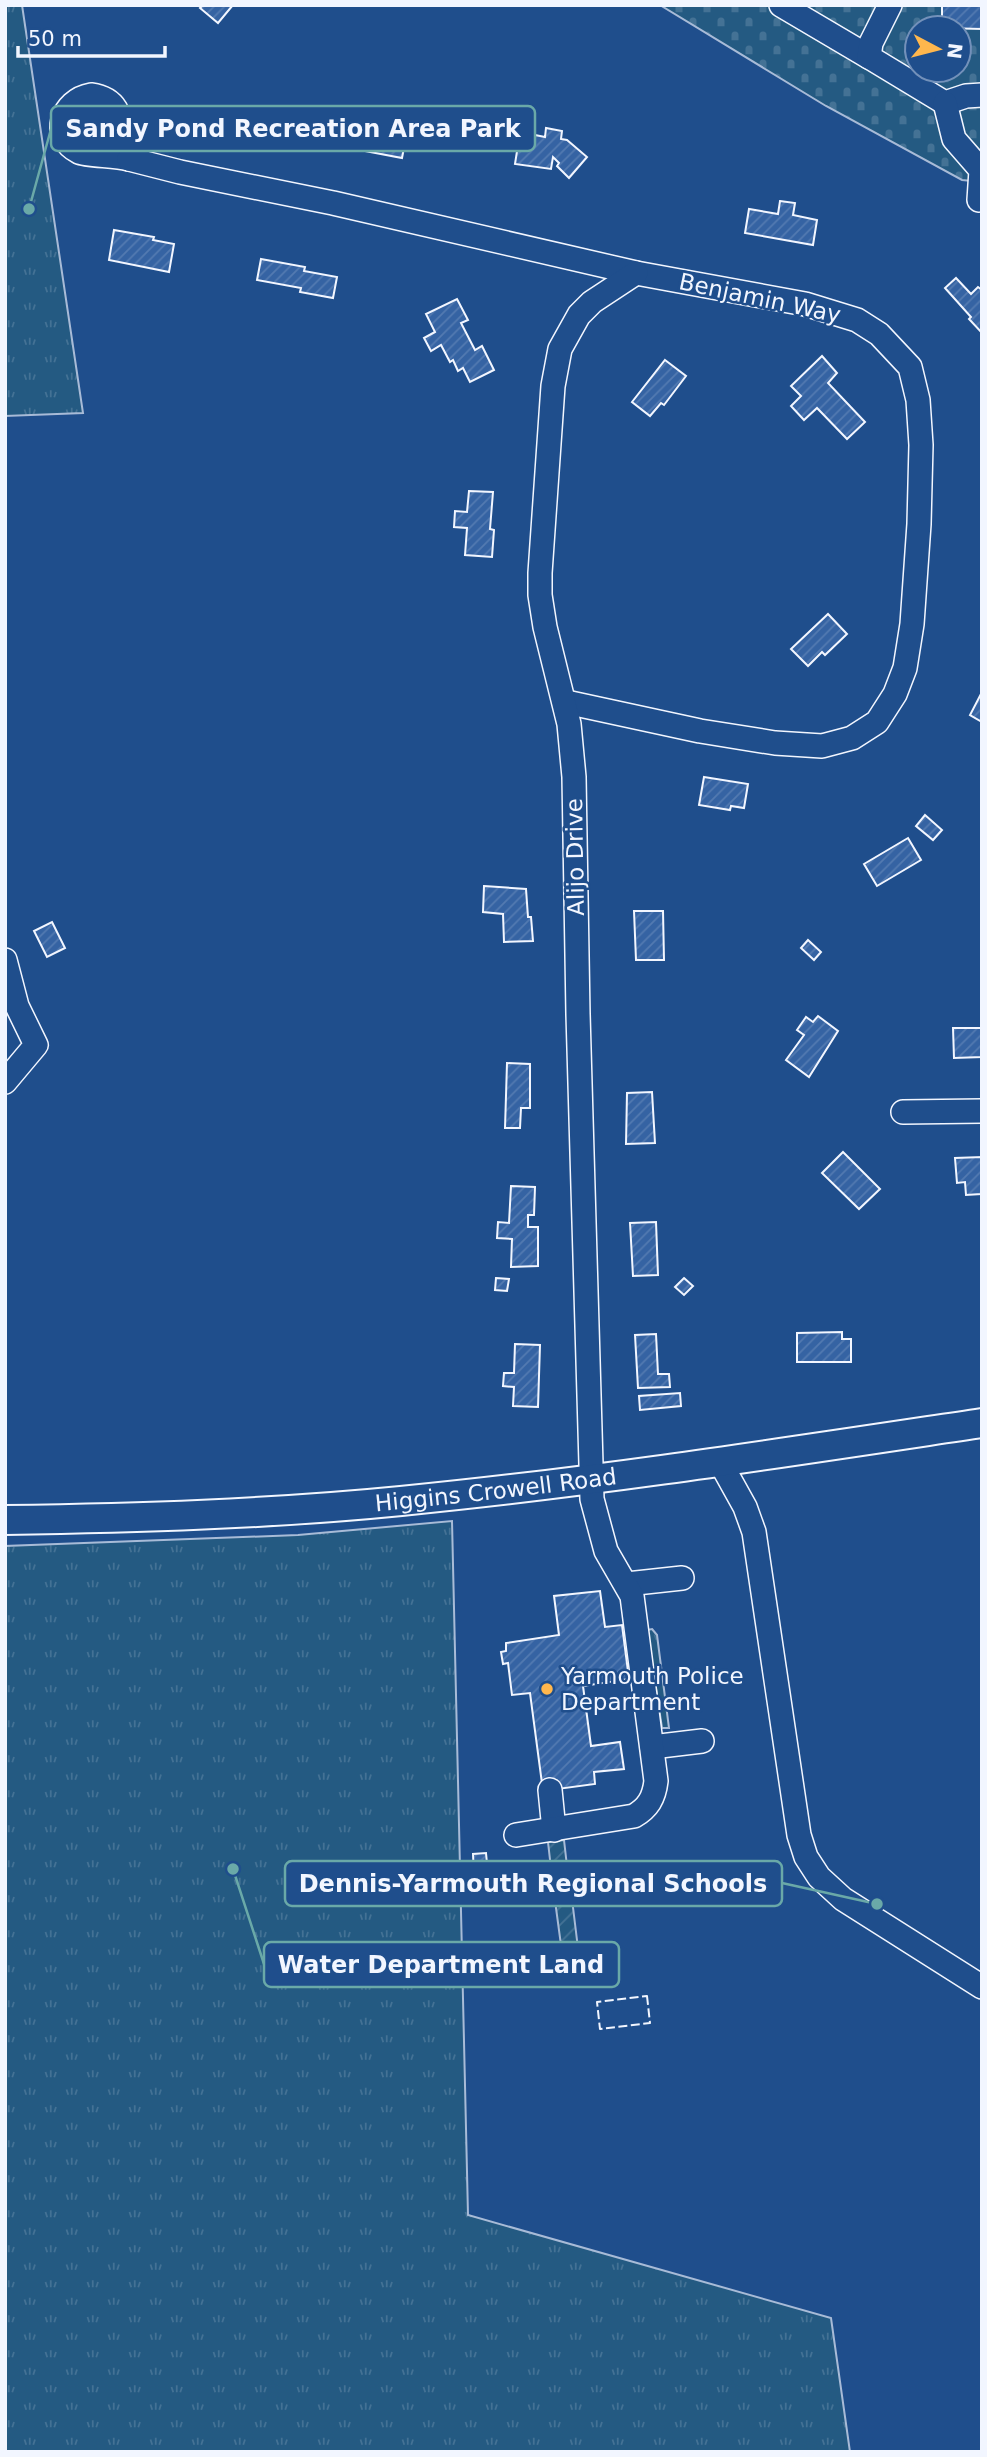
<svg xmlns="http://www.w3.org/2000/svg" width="987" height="2457" viewBox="0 0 987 2457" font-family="'DejaVu Sans',sans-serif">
<defs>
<pattern id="grass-tufts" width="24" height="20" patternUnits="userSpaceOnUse" patternTransform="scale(1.75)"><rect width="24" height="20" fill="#245a82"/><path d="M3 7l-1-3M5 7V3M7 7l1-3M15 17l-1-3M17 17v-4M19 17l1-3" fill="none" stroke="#447295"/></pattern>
<pattern id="cemetery-stones" width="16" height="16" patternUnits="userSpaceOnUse" patternTransform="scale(1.75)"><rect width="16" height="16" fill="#245a82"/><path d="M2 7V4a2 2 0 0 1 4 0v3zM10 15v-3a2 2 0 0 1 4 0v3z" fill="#447295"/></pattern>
<pattern id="garden-furrows" width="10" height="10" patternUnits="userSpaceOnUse" patternTransform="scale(1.75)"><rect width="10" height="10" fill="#245a82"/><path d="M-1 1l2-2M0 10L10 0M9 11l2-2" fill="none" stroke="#447295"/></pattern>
<pattern id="building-hatch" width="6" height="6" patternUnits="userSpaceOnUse" patternTransform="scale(1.75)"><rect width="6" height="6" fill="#3563a3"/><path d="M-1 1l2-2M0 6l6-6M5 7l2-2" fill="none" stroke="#537ab1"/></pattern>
</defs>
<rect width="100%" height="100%" fill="#1f4e8c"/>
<g fill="url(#grass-tufts)" stroke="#a8bbd7" stroke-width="2">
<path d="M5,5H22L83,413L5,416Z"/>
<path d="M452,1521L468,2215L831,2318L850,2452H5V1546L298,1535Z"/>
<path d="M652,1629L657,1635L669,1728H662L647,1630Z"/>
</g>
<path fill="url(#cemetery-stones)" stroke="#a8bbd7" stroke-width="2" fill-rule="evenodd" d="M660,5H982V182L962,180L826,106ZM917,28H959V70H917Z"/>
<g fill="url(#garden-furrows)" stroke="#a8bbd7" stroke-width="2">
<path d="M564,1840L568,1875L552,1877L548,1842Z"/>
<path d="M571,1891L581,1973L565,1975L554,1893Z"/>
</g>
<g fill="url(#building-hatch)" stroke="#f2f6ff" stroke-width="2">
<path d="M203,5H233L218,23L200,8Z"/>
<path d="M942,5H982V29L942,28Z"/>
<path d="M354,122L407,132L402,158L349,148Z"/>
<path d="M507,124L521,127L520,132L545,137L546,128L562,131L561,139L567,140L587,157L569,178L557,166L559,163L553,157L551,169L515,164L518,145L503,143Z"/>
<path d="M780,201L795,203L793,215L817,220L813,245L745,233L749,209L778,214Z"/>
<path d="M114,230L154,237L153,240L174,244L169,272L109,260Z"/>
<path d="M261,259L305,267L304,271L337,277L333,298L300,292L301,288L257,280Z"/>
<path d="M956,278L971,294L978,287L982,290V333L969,319L971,317L945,288Z"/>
<path d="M457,299L468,320L461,323L475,350L482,346L494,370L470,382L463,368L458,371L453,360L450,362L441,345L431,351L424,338L435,332L426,314Z"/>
<path d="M822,356L837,373L828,383L865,422L847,439L817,408L804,420L791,406L801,396L791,386Z"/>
<path d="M665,360L686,376L664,405L661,403L650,416L632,402Z"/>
<path d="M469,491L493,492L490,529L494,530L492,557L465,555L467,528L454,527L455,511L467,512Z"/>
<path d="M828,614L847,634L825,655L822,652L808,666L791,649Z"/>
<path d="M982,692V722L970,715Z"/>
<path d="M704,777L748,784L744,808L731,806L730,810L699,805Z"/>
<path d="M925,815L942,830L933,840L916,826Z"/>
<path d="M908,838L921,860L877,886L864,864Z"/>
<path d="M484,886L526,889L528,917H531L533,941L504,942L503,914L483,912Z"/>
<path d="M634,911H663L664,960H636Z"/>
<path d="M52,922L65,948L47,957L34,931Z"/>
<path d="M808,940L821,952L814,960L801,948Z"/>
<path d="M818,1016L838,1031L809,1077L786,1060L804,1035L797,1030L806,1017L813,1022Z"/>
<path d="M953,1028H982V1057L954,1058Z"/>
<path d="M507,1063L530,1064V1108H521L520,1128H505Z"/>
<path d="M652,1092L655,1143L626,1144L627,1093Z"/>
<path d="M843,1152L880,1189L859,1209L822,1173Z"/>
<path d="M982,1157L981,1194L966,1195L965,1182L957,1183L955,1158Z"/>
<path d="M511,1186L535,1187L534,1215H528V1227H538V1266L511,1267L512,1239L497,1238L498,1222L509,1223Z"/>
<path d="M656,1222L658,1275L633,1276L630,1223Z"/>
<path d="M496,1278L509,1279L507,1291L495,1290Z"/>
<path d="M684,1278L693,1286L684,1295L675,1287Z"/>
<path d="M842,1332V1339H851V1362H797V1333Z"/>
<path d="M656,1334L658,1374H669L670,1387L638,1388L635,1335Z"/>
<path d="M515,1344L540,1345L538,1407L513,1406L514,1387L503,1386L504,1373H514Z"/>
<path d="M680,1393L681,1406L640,1410L639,1396Z"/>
<path d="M600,1591L605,1627L622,1625L629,1679L583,1686L591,1746L620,1742L624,1769L594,1772L595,1784L543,1791L530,1693L512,1695L508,1663L503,1664L501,1652L506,1651V1643L559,1635L554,1596Z"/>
<path d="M486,1853L488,1874L474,1875L473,1854Z"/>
</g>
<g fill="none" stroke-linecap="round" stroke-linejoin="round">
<g stroke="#f2f6ff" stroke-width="26">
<g id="minor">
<path d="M781,5L869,57"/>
<path d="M890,5L871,43L869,57L945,103L966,96L982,95"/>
<path d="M91,95C127,100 119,131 129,159C116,155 88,156 79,152C49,137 62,100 91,95Z"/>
<path d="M945,103L954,139L981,170L979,200"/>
<path d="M129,159L180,172L333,203L636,273L805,304L857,320L879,334L910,367L918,400L921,445L919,524L912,624L905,668L895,694L877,722L852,738L822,746L775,743L700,731L566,702"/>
<path d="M5,960L17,1006L36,1045L5,1082"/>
<path d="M903,1112L982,1111"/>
<path d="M720,1462L745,1507L754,1532L799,1835L806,1857L819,1877L843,1899L982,1987"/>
<path d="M627,1584L682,1578"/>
<path d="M652,1747L702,1741"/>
<path d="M550,1790L554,1830"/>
<path d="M516,1835L634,1816C648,1808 654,1798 656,1781L632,1596L606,1551L592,1499L578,1014L574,777L569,724L545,627L540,595V573L553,386L560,349L579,315L592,302L636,273"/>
</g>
</g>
<g stroke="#f2f6ff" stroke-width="32">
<g id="major">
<path id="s1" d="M5,1520C137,1518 270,1514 401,1501C595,1482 788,1452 982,1423"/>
</g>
</g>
<use href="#minor" stroke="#1f4e8c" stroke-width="23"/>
<use href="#major" stroke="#1f4e8c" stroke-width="28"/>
<path stroke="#f2f6ff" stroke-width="2" stroke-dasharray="9 3.5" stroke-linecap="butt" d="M647,1996L650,2023L600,2029L597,2002Z"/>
</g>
<circle fill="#ffb74d" stroke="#1f4e8c" stroke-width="2.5" cx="547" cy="1689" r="7"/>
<g text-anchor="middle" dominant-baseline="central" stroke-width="5" stroke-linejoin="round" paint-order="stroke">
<g font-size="23" fill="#f2f6ff" stroke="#1f4e8c">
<text transform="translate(760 298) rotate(12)">Benjamin Way</text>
<text transform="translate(575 857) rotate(-91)">Alijo Drive</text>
<text stroke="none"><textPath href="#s1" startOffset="492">Higgins Crowell Road</textPath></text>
</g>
<g font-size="23" fill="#f2f6ff" stroke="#1f4e8c" text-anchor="start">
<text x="561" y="1676">Yarmouth Police<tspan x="561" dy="26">Department</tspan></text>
</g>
</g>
<path fill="none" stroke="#6aa9a8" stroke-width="2.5" d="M29 209L51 129M877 1904L782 1883M233 1869L264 1964"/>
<g fill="#6aa9a8" stroke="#1f4e8c" stroke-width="2.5">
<circle cx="29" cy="209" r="7"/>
<circle cx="877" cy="1904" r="7"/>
<circle cx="233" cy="1869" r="7"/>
</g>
<g fill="#1f4e8c" stroke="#6aa9a8" stroke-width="2.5">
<rect x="51" y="106" width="484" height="45" rx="7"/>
<rect x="285" y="1861" width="497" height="45" rx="7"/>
<rect x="264" y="1942" width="355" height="45" rx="7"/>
</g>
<g font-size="24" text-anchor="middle" font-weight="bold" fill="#f2f6ff">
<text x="293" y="137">Sandy Pond Recreation Area Park</text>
<text x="533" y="1892">Dennis-Yarmouth Regional Schools</text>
<text x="441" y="1973">Water Department Land</text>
</g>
<rect width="987" height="2457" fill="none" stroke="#f2f6ff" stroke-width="14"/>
<g transform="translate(938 49) rotate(97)"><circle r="33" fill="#1f4e8c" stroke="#7391ba" stroke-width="2"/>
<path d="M0-5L12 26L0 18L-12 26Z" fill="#ffb74d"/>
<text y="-10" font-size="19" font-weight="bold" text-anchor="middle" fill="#f2f6ff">N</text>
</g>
<path d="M18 46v10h147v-10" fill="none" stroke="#f2f6ff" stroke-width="3.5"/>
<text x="28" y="46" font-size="21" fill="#f2f6ff" stroke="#1f4e8c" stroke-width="5" paint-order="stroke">50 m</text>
</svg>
